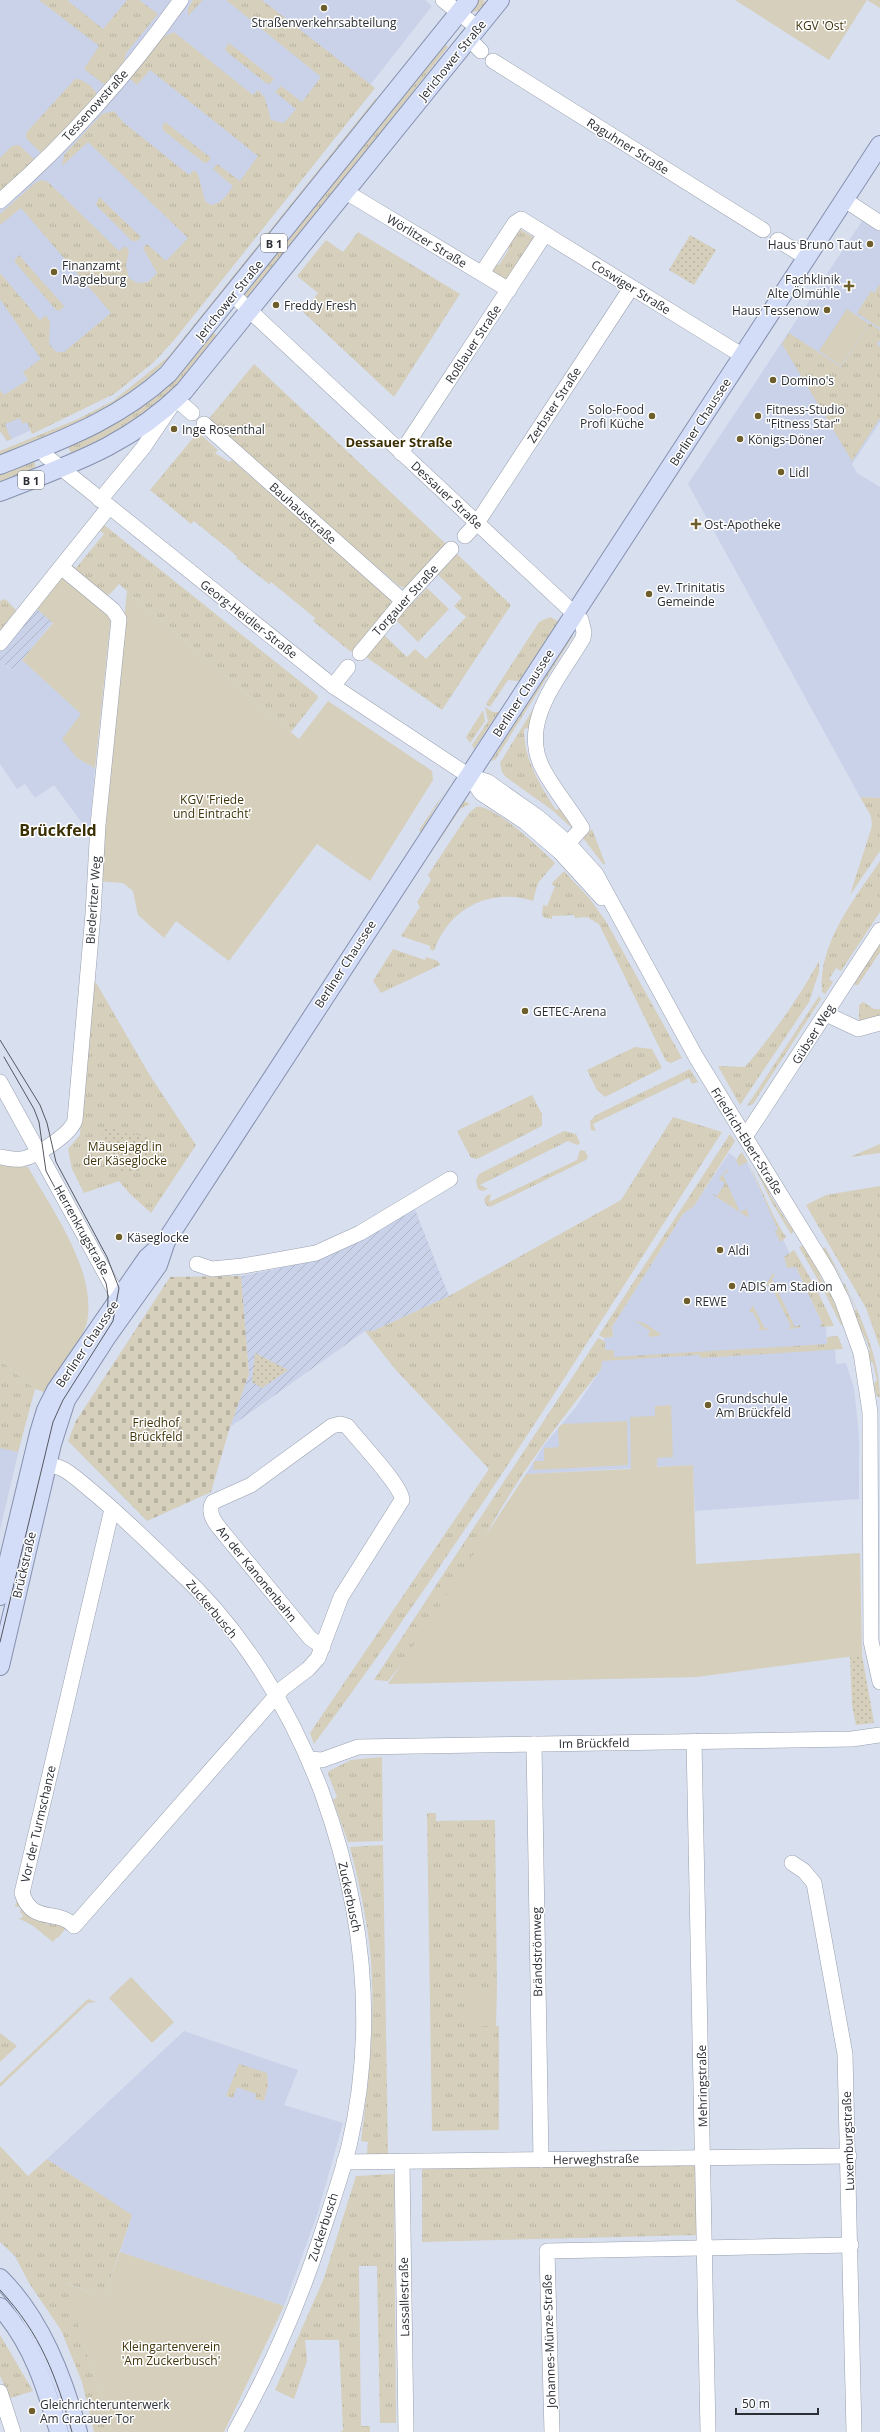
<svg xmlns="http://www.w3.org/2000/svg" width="880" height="2432" viewBox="0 0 880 2432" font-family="'Open Sans',sans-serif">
<defs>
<pattern id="industrial-furrows" width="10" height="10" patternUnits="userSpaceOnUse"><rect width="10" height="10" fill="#c9d2e9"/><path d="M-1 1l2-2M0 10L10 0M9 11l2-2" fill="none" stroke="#adb5c8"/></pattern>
<pattern id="grass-tufts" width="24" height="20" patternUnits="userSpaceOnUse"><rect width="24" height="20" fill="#d5cfbb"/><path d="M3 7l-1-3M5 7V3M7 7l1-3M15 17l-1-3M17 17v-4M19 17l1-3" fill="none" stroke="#b7b2a1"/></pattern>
<pattern id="cemetery-stones" width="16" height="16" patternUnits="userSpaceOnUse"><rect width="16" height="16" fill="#d5cfbb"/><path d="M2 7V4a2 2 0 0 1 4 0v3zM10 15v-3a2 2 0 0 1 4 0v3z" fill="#b7b2a1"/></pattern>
<pattern id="park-dots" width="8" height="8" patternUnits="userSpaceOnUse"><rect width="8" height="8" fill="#d5cfbb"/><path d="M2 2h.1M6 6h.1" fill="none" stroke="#b7b2a1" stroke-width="1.8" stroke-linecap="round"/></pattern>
</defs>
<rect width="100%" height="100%" fill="#d8dfef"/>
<g fill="#c9d2e9">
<path d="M0,0H425L432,6L177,332L56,419L7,441L0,431Z"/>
<path d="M864,218L880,229V422L852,464L857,473L880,487V798L860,797L688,484Z"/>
<path d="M22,660L81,714L77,758L95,768L89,832L54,785L35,798L25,784L17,789L0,764V661L12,671Z"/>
<path d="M729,1153L735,1157L739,1166L747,1162L822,1323L826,1326L827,1344L835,1349L836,1364L846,1363L854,1388L859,1435V1499L695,1511L693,1465L526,1474L544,1445L576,1407L601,1369L602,1358L614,1357V1350H605L604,1338L613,1337L612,1327L683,1214L694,1206Z"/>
<path d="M0,1360L27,1415L0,1530Z"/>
<path d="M184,2031L298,2070L284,2105L343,2123L318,2212L284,2306L120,2252L132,2215L47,2159Z"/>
</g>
<g fill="url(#industrial-furrows)">
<path d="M36,608L53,622L13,671L0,661V651Z"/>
<path d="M414,1207L449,1296L373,1331H365L230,1427L249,1374L241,1276L304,1263L379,1231Z"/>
</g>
<g fill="url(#grass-tufts)">
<path d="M39,0H67L103,29L127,0H139L158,14L126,53L124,63L105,85L84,69L99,46Z"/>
<path d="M193,0H203L188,16V8Z"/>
<path d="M226,0H262L375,88L175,339L154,362L114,394L32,434L27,422L23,424L20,418L5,424L10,437L13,438L7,441L0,431V390L4,395L28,380L23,372L41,359L0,299V273L40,320L46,315L50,322L49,344L56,352H64L111,313L21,208L0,225V214L35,183L42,180L48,182L119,251L125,246L129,250L126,266L129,278L137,283L148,282L157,273L143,248L147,244L166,261L188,238L88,142L62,166L64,155L102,114L114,111L123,122L189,175L194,170L198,174L205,201L211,205C222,203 227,195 233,186L213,169L217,164L240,181L258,156L150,70L137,85L129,78L163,37L174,32L253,95L258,90L265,98L271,120L284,123L296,109L275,92L281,86L302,102L321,77Z"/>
<path d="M476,0H483L488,4L480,11L471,12L470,11Z"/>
<path d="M443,42L448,47L249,300L245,297L244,292Z"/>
<path d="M229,43L274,79L270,84L266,83L227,52L225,49Z"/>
<path d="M75,79C82,78 95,88 97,95L80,117L41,153L26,138V133Z"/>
<path d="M376,98L377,102L171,357C122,407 65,429 0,455V451L78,419L113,401L168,357Z"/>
<path d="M165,122L211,158L207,163L203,162L164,131L162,127Z"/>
<path d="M19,145L35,160L0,194V158L12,146Z"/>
<path d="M99,197L141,237L137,241H132L96,205Z"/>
<path d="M518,228L535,238L507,280L492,271L495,263L499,265L509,249L506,246Z"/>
<path d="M358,232L460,294L394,397L303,312L318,293L297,276L326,240L343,252Z"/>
<path d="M19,255L64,306L60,311L56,310L14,261Z"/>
<path d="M880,284V328L857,313L871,291L874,293Z"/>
<path d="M870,323L880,330V340L877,344L880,347V418L852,461L782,344L789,333L841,367Z"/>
<path d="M213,333L218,336L165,400L125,430L72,455L67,445Z"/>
<path d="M254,364L446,544L405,588L399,586L207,421Z"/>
<path d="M198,432L218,450L215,453L229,462L232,460L391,599V604L351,652L313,621L315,618L271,582L269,584L236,558L237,556L194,521L191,524L150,490Z"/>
<path d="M32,461L35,463V469L0,485V472Z"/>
<path d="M103,524L317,695L318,698L291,732L119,584L110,594L100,597L66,570L69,563L76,568L104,534L97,528Z"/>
<path d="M457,554L511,605L442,710L366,657L384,635L407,657L415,649L426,659L466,617L454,606L462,598L438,575Z"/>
<path d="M427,588L449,609L418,642L396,620Z"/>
<path d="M5,599L22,616L0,643V601Z"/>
<path d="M550,617L558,621L557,624L519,681L508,680L490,707L486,704L539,622Z"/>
<path d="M571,635L573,636L495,760L491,761Z"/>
<path d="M538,701L533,727L524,729C524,760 540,785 556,810L563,806L574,830L552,810L506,777L502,772L500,763Z"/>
<path d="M485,707L493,712H499L474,749L472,745L488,721Z"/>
<path d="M483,710L485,721L470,743L466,737Z"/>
<path d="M446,790L421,832L419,830Z"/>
<path d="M860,797L880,798V851L850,895L872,826L871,816Z"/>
<path d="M464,801L470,804L460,809L439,841L437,839Z"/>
<path d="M476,807C494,804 542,850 555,863L538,883L533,901C490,887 448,909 434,951L430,949V946L401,936L420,907L417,902L431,880L428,875L469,813Z"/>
<path d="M592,829L605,863L604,865L583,838Z"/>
<path d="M880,861V912L841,971L836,968L829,979L833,982L825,994L822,992C818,943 854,900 880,861Z"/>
<path d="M564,871L590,899L607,923L682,1058L671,1063L666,1061L599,924L587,917L575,918L574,915L552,916V919L545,918L542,915L543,905L547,906L555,886L551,884Z"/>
<path d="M880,941V952L858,985H855L853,984Z"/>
<path d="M393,949L425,960L426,957L438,961L440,965L381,993L373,981Z"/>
<path d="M819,961V972L809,1002L740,1105L718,1066L745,1067C773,1034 798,1000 819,961Z"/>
<path d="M91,974L149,1074L196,1145L151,1213L129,1193L119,1181L84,1193L72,1169L68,1149L80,1135Z"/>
<path d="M819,996L821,999L753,1104L747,1106Z"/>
<path d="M863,1002L874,1009H880V1017L859,1022V1005Z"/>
<path d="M635,1047L652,1049L662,1068L605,1097L597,1090L587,1070Z"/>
<path d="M690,1069L698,1082L692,1084L689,1078L593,1124L596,1131L591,1130L590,1121L596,1115Z"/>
<path d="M532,1095L542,1114V1126L477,1159L471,1158L457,1131Z"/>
<path d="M673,1117L722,1132C590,1338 460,1547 314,1744L310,1733L489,1469L395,1369L365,1331H373L449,1296L621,1200Z"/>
<path d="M564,1131L576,1134L580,1143L577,1145L568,1141L480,1185L488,1189L482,1191L478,1189L476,1180L479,1174Z"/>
<path d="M730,1134L735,1141L694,1206L683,1214L612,1327L613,1337L604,1338L599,1335Z"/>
<path d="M880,1144V1153L850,1157Z"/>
<path d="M580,1150L585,1151L588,1157L586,1160L490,1207L486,1205L484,1200L486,1196L491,1194L489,1202L577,1160Z"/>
<path d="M742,1152C759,1179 768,1210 786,1237L782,1241L780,1242L775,1231L778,1230L748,1162L739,1166L736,1160Z"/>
<path d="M751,1160L771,1191L770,1195L789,1225L793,1226L794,1231L791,1234L771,1201Z"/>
<path d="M727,1169L728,1171L723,1175L740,1212L747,1209L749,1218L710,1193L717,1196L725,1183L719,1179Z"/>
<path d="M880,1186V1348L866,1308L806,1205L826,1195Z"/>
<path d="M802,1246L805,1247L821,1272L820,1276L828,1291L832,1292L834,1296L833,1300L840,1316L844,1318V1324L841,1325L821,1285L799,1247Z"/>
<path d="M825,1247C849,1290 880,1349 880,1398L876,1395L874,1384L877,1380L873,1363L869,1360L867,1354L870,1350C866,1336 858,1327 853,1313L856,1309L848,1292L843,1290L842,1287L844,1283L835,1267L831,1266L821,1251Z"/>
<path d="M794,1250L816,1288L834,1326L820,1327L822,1323L796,1267L787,1268L784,1257Z"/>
<path d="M773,1273L775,1275L772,1279L795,1327L802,1324L799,1328L787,1329L791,1326L771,1286L766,1285Z"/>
<path d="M755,1302L753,1306L765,1329L768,1328V1330H758L760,1327L753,1312H749Z"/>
<path d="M634,1320L646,1324L662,1335L651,1337L648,1335L650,1331Z"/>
<path d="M838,1336L843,1349L702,1358L698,1355L602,1361L601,1369C560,1421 519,1474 487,1533C479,1547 474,1563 466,1577C445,1614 414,1647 388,1681L374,1680L598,1338L605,1341V1350H614V1357L827,1344V1337Z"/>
<path d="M0,1360L35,1389L18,1452L0,1448Z"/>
<path d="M382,1757L383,1841L348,1842L333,1800L337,1797L328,1774L329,1771L351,1760Z"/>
<path d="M427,1813H436V1821L495,1820L497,1988H465V2026H499V2130L432,2131Z"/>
<path d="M383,1845L388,2155L367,2154L368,2142L361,2141C368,2088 374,2035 372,1981C371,1936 361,1891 350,1847Z"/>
<path d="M18,1896L45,1920V1923L54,1925L56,1922L63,1924L65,1929L58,1938L57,1937L53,1942L32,1925L18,1918H22L23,1914L20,1913L21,1908L15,1906Z"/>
<path d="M88,1999L96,2002L88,2003L0,2087V2083Z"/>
<path d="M0,2033L17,2046L0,2062Z"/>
<path d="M239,2064L267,2073L268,2085L264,2101L255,2099L256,2094L237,2087L233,2098L226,2096Z"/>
<path d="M0,2146L28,2176L47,2159L132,2215L104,2298L67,2283L86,2350L108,2416L111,2432H94L82,2382L61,2330L29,2283L15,2256L0,2242Z"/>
<path d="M699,2162L698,2235L422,2242V2169Z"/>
<path d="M394,2174L396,2423H380L377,2266H359L361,2426H370V2432H340L343,2430L339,2340H305L307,2361L294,2399L275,2390L324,2278L356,2176Z"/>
<path d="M0,2335L33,2391L10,2398L0,2376Z"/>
</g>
<path fill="url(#cemetery-stones)" d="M241,1276L249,1374L230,1427L211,1492L147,1521L68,1441L76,1421L170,1277Z"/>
<g fill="url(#park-dots)">
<path d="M690,235L716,250L694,285L669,270Z"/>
<path d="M107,1127L153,1139C162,1196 71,1172 107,1127Z"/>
<path d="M255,1353L288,1370L262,1388L252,1382Z"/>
<path d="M862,1655L874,1723L856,1725L852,1705L850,1656Z"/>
</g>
<g fill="#d5cfbb">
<path d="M735,0H880V8L867,0L829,60Z"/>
<path d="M847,309L869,324L841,366L819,351Z"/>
<path d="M61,576L111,616L95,768L77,758L62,739L81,714L22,660L53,623L36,608Z"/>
<path d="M127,591L299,739L328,701L432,771L433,780L370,881L317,844L229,961L176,921L164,938L138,915L133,891L123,883L97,881Z"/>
<path d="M0,1165L28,1167C52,1210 97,1271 87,1322C82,1343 56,1373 44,1392L35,1389L0,1360Z"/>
<path d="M671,1405L673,1457L657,1458V1467L693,1465L696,1564L860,1553L862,1655L697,1677L388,1684L526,1474L631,1469L630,1417L655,1416V1406Z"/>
<path d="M627,1421L628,1465L533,1470L534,1461H544V1448L559,1447L558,1428L562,1424Z"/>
<path d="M131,1977L174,2022L152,2043L109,1998Z"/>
<path d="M465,1987L497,1988L496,2026H465Z"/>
<path d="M120,2252L284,2306L224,2432H111L108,2416L86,2350L66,2283L104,2298Z"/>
</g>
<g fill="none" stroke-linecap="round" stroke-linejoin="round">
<g stroke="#99a0af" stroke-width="16">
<g id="minor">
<path d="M443,0L478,28"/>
<path d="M469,39L481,51"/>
<path d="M493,61L763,230"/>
<path d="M346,192L509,290"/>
<path d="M845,200L880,223"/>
<path d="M0,201C68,142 129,73 181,0"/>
<path d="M778,240L807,258"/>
<path d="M482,273L515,223L521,219L743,356"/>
<path d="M233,295L581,620L584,632L583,638C560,678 518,722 543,769C554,790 570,808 582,828L560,852"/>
<path d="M204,424L403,601"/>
<path d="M42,448L46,456L85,487L333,686L469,776L488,782L539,818L568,843L596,874L696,1057L828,1272L842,1300L861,1353L870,1412L871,1641L880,1682"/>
<path d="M401,453L545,234"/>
<path d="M100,500L143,448L176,399L192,413"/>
<path d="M465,536L477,523L631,288"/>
<path d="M0,643L109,507"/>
<path d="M360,653L403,601L451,549"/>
<path d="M333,686L348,667"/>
<path d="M469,776L481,793L525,822L560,852L602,898"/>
<path d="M826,1014L858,1029L880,1023"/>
<path d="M0,1082L116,1293L125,1305"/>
<path d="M745,1137L880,930"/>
<path d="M0,1157C7,1158 15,1160 22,1159C37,1156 71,1134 75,1120L93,914L98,825L119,619L113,610L61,567"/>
<path d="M197,1264L212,1269L243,1266L316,1253L360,1233L450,1179"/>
<path d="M36,1462C45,1464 54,1465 63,1469C74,1475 84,1485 94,1493C123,1517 149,1543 176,1569C242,1629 291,1710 322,1793C363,1907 377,2027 349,2146C341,2178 329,2211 319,2242C297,2308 269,2372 235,2432"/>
<path d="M112,1509L22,1893C32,1925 57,1908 74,1926L283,1688L308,1669L318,1658L341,1597L402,1500C402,1486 358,1440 347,1426L340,1424L332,1426L251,1485L213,1502C206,1514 217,1525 225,1535L310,1638L323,1647"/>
<path d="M694,1741L708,2432"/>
<path d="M534,1744L541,2160"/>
<path d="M309,1759L322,1760L358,1747L852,1739L880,1735"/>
<path d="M792,1863L804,1871L814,1883L845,2054L854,2432"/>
<path d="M344,2162L849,2156"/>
<path d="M402,2163L406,2432"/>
<path d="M0,2392L13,2432"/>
<path d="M552,2432L547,2251L851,2245"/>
</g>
</g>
<g stroke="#8591af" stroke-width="20">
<g id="major">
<path d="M0,465C62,440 118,420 168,374L469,0"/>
<path d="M0,492C71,464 128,446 184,391L500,0"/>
<path d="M0,1596L39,1433L46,1410L56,1390L147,1258L166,1241L880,145"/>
<path d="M0,1666L52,1444L66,1400L106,1338L158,1265L166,1241"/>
<path d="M0,2278C41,2319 63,2377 78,2432"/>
<path d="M0,2307C32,2342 46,2387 59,2432"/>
</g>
</g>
<use href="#minor" stroke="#fff" stroke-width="15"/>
<use href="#major" stroke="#d3ddf7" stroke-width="18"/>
<g stroke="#545860" stroke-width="1">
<path d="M0,1040L40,1105L47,1123L56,1162L107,1257L119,1288L113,1321L63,1400L53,1422L0,1642"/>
<path d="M4,1057L34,1109L39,1122L46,1171L106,1283C110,1301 108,1319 99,1335"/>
<path d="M0,2290C41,2334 56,2376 72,2432"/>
</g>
</g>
<g fill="#6e5e2c" stroke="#fff" stroke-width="1.5">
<circle cx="324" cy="8" r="4"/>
<circle cx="870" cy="244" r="4"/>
<circle cx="54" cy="272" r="4"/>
<path d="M847 280h4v4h4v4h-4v4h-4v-4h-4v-4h4z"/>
<circle cx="276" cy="305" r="4"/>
<circle cx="827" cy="310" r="4"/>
<circle cx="773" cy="380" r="4"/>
<circle cx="652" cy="416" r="4"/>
<circle cx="758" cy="416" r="4"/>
<circle cx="174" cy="429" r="4"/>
<circle cx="740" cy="439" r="4"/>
<circle cx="781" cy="472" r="4"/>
<path d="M694 518h4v4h4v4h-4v4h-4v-4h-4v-4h4z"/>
<circle cx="649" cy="594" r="4"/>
<circle cx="525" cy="1011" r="4"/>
<circle cx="119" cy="1237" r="4"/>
<circle cx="720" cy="1250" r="4"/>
<circle cx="732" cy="1286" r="4"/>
<circle cx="687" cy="1301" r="4"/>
<circle cx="708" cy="1405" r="4"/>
<circle cx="32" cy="2411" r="4"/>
</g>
<g text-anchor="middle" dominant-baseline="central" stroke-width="3" stroke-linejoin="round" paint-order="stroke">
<g fill="#fff" stroke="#6b6d71" stroke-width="1">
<rect x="261" y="234" width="26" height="18" rx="3"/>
<rect x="18" y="471" width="26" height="18" rx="3"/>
</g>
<g font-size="11" font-weight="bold" fill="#2b2e34">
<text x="274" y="243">B 1</text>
<text x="31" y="480">B 1</text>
</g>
<g font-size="12" fill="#2b2e34" stroke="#fff" text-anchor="start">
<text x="324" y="22" text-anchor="middle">Straßenverkehrsabteilung</text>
<text x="862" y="244" text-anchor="end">Haus Bruno Taut</text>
<text x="62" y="265">Finanzamt<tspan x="62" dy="14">Magdeburg</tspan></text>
<text x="840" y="279" text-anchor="end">Fachklinik<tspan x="840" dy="14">Alte Ölmühle</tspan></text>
<text x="284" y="305">Freddy Fresh</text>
<text x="819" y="310" text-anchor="end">Haus Tessenow</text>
<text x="781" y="380">Domino's</text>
<text x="644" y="409" text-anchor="end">Solo-Food<tspan x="644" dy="14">Profi Küche</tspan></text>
<text x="766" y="409">Fitness-Studio<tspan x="766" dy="14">"Fitness Star"</tspan></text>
<text x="182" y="429">Inge Rosenthal</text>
<text x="748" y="439">Königs-Döner</text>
<text x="789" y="472">Lidl</text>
<text x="704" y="524">Ost-Apotheke</text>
<text x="657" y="587">ev. Trinitatis<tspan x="657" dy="14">Gemeinde</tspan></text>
<text x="533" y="1011">GETEC-Arena</text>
<text x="127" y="1237">Käseglocke</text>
<text x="728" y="1250">Aldi</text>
<text x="740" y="1286">ADIS am Stadion</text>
<text x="695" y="1301">REWE</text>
<text x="716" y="1398">Grundschule<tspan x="716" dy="14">Am Brückfeld</tspan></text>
<text x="40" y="2404">Gleichrichterunterwerk<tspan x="40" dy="14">Am Cracauer Tor</tspan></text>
</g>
<g font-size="12" fill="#40340a" stroke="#fff">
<text x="821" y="25">KGV 'Ost'</text>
<text x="212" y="799">KGV 'Friede<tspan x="212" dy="14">und Eintracht'</tspan></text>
<text x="125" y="1146">Mäusejagd in<tspan x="125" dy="14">der Käseglocke</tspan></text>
<text x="156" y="1422">Friedhof<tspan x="156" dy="14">Brückfeld</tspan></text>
<text x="171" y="2346">Kleingartenverein<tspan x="171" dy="14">'Am Zuckerbusch'</tspan></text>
</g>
<g font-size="12" fill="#2b2e34" stroke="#fff">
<text transform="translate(452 60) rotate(-51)">Jerichower Straße</text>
<text transform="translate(95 105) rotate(-48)">Tessenowstraße</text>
<text transform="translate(628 146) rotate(32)">Raguhner Straße</text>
<text transform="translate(427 241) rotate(31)">Wörlitzer Straße</text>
<text transform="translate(631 287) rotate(32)">Coswiger Straße</text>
<text transform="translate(229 300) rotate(-51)">Jerichower Straße</text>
<text transform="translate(473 344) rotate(-57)">Roßlauer Straße</text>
<text transform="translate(554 405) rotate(-57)">Zerbster Straße</text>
<text transform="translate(700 422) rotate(-57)">Berliner Chaussee</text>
<text transform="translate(447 495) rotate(43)">Dessauer Straße</text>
<text transform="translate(303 513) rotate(42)">Bauhausstraße</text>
<text transform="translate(405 600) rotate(-48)">Torgauer Straße</text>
<text transform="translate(249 619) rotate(38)">Georg-Heidler-Straße</text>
<text transform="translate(523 693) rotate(-57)">Berliner Chaussee</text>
<text transform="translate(93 900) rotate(-86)">Biederitzer Weg</text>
<text transform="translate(345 964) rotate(-57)">Berliner Chaussee</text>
<text transform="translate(813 1034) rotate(-58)">Gübser Weg</text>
<text transform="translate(747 1141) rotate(58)">Friedrich-Ebert-Straße</text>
<text transform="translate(82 1230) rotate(61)">Herrenkrugstraße</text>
<text transform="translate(87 1344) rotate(-56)">Berliner Chaussee</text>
<text transform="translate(24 1565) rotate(-77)">Brückstraße</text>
<text transform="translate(257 1574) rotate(51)">An der Kanonenbahn</text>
<text transform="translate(212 1609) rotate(50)">Zuckerbusch</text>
<text transform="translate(594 1743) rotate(-1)">Im Brückfeld</text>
<text transform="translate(38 1824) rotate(-77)">Vor der Turmschanze</text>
<text transform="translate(350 1897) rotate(78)">Zuckerbusch</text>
<text transform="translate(537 1952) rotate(-91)">Brändströmweg</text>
<text transform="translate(702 2086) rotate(-91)">Mehringstraße</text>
<text transform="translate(848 2141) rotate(-92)">Luxemburgstraße</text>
<text transform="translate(596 2159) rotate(-1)">Herweghstraße</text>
<text transform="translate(323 2227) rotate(-72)">Zuckerbusch</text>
<text transform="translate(404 2297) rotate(-91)">Lassallestraße</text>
<text transform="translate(549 2341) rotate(-92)">Johannes-Münze-Straße</text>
</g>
<g font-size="13" font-weight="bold" fill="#3a2e03" stroke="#fff">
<text x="399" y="442">Dessauer Straße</text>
</g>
<g font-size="16" font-weight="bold" fill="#3a2e03" stroke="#fff">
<text x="58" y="830">Brückfeld</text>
</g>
</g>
<path d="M736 2408v6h82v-6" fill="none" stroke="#2b2e34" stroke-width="2"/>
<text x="742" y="2408" font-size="12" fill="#2b2e34" stroke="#ffffff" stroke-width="3" paint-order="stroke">50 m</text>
</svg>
